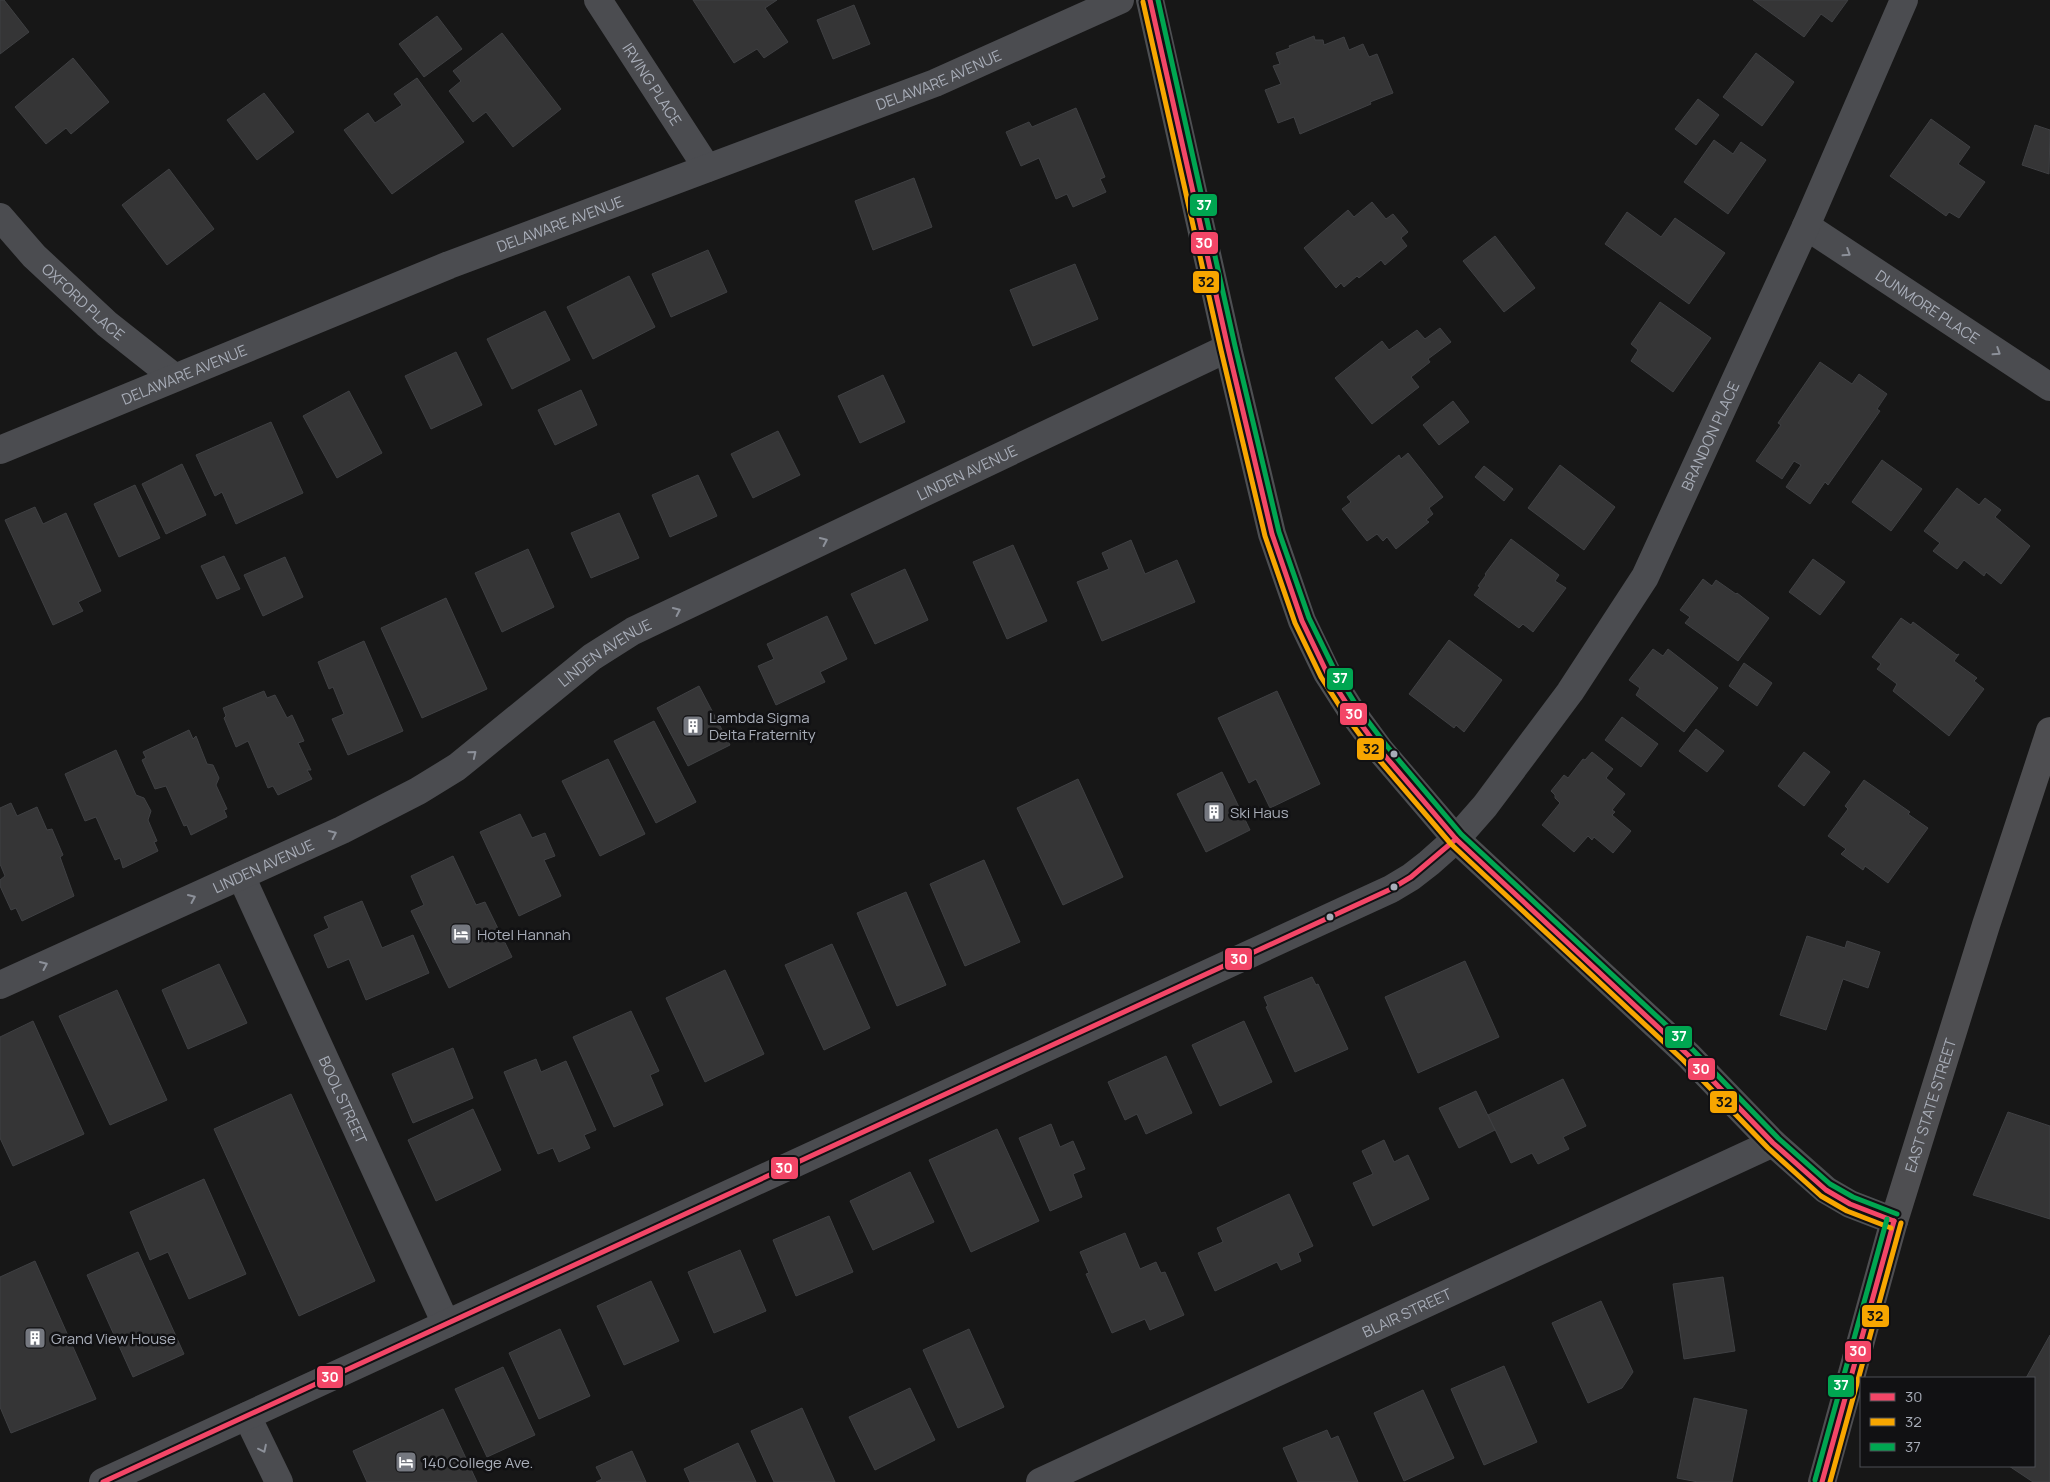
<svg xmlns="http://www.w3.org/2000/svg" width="2050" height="1482" viewBox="0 0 2050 1482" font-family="Manrope,sans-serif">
<rect width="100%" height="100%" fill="#171717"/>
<g fill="#353536" stroke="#3f4043">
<path d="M0,0H4L29,32L0,54Z"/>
<path d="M693,0H777L765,8L788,42L764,58L757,49L734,63Z"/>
<path d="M1753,0H1848L1832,22L1821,14L1804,37Z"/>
<path d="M854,5L870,44L833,59L817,20Z"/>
<path d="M437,16L462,49L424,77L399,44Z"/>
<path d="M502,33L561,109L513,147L486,112L473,122L449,91L461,81L453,71Z"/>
<path d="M1314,36L1315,40H1323L1324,45L1344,37L1349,50L1363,44L1369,57L1377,54L1393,93L1370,102L1371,104L1300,134L1294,117L1278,123L1265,90L1281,84L1273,66L1280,64L1276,53L1290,48L1289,46Z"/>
<path d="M1756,53L1794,82L1762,126L1723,97Z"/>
<path d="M73,58L109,102L71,134L66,128L46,144L15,107Z"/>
<path d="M417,78L464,142L392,194L344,130L368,113L375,123L402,105L394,94Z"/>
<path d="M264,93L294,132L257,160L227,120Z"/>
<path d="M1698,99L1719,115L1696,145L1675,129Z"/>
<path d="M1076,108L1105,177L1100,179L1106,192L1073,207L1067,194L1056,199L1039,158L1021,166L1006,132L1029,122L1032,127Z"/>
<path d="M1931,119L1970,147L1958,164L1985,182L1959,218L1949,212L1946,216L1890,176Z"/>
<path d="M2035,125L2050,130L2049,174L2022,165Z"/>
<path d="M1714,140L1733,154L1741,142L1766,160L1728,214L1684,182Z"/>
<path d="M169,169L214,229L167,265L122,205Z"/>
<path d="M914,178L932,227L873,250L855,201Z"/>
<path d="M1372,202L1386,219L1393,214L1408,232L1401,238L1407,246L1385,265L1381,260L1359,278L1357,276L1344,287L1341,283L1336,288L1304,248L1348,210L1354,217Z"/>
<path d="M1627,212L1661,237L1675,218L1725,253L1689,304L1605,244Z"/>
<path d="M1495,236L1535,288L1504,312L1463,261Z"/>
<path d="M708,250L727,292L671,317L652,274Z"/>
<path d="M1075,264L1098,319L1033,346L1010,290Z"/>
<path d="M629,276L655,327L593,359L567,307Z"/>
<path d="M1660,302L1711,338L1673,392L1631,361L1638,350L1631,344Z"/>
<path d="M545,311L570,360L512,389L487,339Z"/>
<path d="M1440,328L1451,342L1428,359L1430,362L1411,377L1419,387L1372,424L1335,378L1382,341L1389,350L1417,330L1425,339Z"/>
<path d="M456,352L482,405L431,429L405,376Z"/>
<path d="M1820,362L1852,384L1859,374L1887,394L1877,409L1880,411L1828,485L1825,482L1810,504L1786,487L1801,465L1794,461L1782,479L1756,461L1781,425L1778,423Z"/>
<path d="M883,375L905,422L860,443L838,396Z"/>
<path d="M581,390L597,425L555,445L538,410Z"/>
<path d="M349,391L382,453L337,478L303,416Z"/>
<path d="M1453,401L1469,422L1439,445L1423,425Z"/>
<path d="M271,422L303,493L236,524L222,492L215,496L196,455Z"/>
<path d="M778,431L800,475L753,498L731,454Z"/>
<path d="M1408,453L1443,497L1429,508L1433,514L1426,520L1429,522L1396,549L1387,537L1383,541L1377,534L1367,541L1342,509L1351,502L1347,497L1399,455L1401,459Z"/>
<path d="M1882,460L1922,489L1891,531L1852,502Z"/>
<path d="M182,464L206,515L166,534L142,484Z"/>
<path d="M1560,465L1615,507L1584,550L1528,508Z"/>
<path d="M1484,466L1513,489L1504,501L1475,477Z"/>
<path d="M698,475L717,516L670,537L652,495Z"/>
<path d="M135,485L160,538L119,557L94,504Z"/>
<path d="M1957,488L1979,505L1985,498L2001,510L1995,517L2030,546L2001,584L1986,572L1984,576L1964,560L1957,569L1933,551L1940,543L1924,531Z"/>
<path d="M35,507L43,524L66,513L101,591L78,602L83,611L53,625L5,520Z"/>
<path d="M619,513L639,558L591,578L571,533Z"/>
<path d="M1511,539L1559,575L1555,581L1566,588L1533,632L1523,624L1519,628L1474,595L1480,587L1478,586L1486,575L1485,574Z"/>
<path d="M1131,540L1145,574L1177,560L1195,602L1102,641L1077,582L1109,569L1102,553Z"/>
<path d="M1013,545L1047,621L1007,639L973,562Z"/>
<path d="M528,549L554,607L502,632L475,573Z"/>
<path d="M224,556L240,589L217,599L201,566Z"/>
<path d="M285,557L303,597L263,616L244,575Z"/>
<path d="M1813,559L1845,582L1820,615L1789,592Z"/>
<path d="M905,569L928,620L875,644L851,594Z"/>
<path d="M1703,579L1712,586L1716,580L1736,594L1737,593L1769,618L1738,661L1685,623L1690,617L1680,610Z"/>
<path d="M446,598L487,689L422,718L381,628Z"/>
<path d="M827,616L847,659L820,672L825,682L776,705L758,666L774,659L767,644Z"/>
<path d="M1901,618L1911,625L1913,622L1957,655L1959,654L1954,661L1977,678L1974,681L1984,689L1949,736L1893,691L1897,684L1877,669L1881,664L1872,657Z"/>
<path d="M1449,640L1502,680L1464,732L1456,725L1454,728L1409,694Z"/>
<path d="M364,641L403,731L348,755L332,719L344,714L333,687L329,689L318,662Z"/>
<path d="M1653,649L1663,656L1668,649L1718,688L1684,732L1636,695L1640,688L1629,680Z"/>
<path d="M1744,663L1772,683L1757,706L1729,686Z"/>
<path d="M699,686L730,745L688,766L657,708Z"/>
<path d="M264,691L267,698L275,695L287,718L292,715L304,741L298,743L311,770H307L312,779L278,795L273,786L268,788L248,741L236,747L224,718L226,716L223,708Z"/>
<path d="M1277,691L1320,784L1270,808L1256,779L1249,783L1218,718Z"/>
<path d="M1622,717L1658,744L1641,767L1605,740Z"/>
<path d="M654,721L696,802L656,823L614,741Z"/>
<path d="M1696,729L1724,751L1707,772L1679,751Z"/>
<path d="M189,730L193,739L196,736L207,764L213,765L219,778L216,785L227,809L224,810L227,817L191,835L187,825L184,826L166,786L155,789L142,760L146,758L143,752Z"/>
<path d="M116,750L136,795L144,798L151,811L148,820L157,841L154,842L158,851L123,868L120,858L115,860L96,817L85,821L65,774Z"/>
<path d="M1592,752L1613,769L1606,778L1625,794L1612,810L1615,812L1612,815L1631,831L1613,853L1594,837L1592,840L1588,836L1574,852L1542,825L1560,803L1555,798V795L1551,791L1564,775L1568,778L1583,759L1585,760Z"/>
<path d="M1804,752L1830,772L1804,806L1778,786Z"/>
<path d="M608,759L645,834L600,856L562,781Z"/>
<path d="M1222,772L1250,830L1206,852L1177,794Z"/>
<path d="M1078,779L1123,877L1063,905L1017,808Z"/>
<path d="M1864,780L1910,812L1908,814L1928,828L1888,883L1865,866L1863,870L1841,854L1846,849L1828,836L1848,809L1845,806Z"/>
<path d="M11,803L17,816L37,807L47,830L52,829L63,855L60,857L74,896L22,921L16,908L11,910L0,886V880L5,876L0,864V808Z"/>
<path d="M520,814L532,838L545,833L555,856L544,860L561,896L519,916L480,832Z"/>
<path d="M453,856L476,905L485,902L512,957L449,988L411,911L424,905L411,876Z"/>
<path d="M984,860L1020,942L965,966L930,884Z"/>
<path d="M906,892L946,985L897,1006L857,913Z"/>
<path d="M362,901L382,948L413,935L429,973L366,1000L349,959L328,968L314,935L329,928L324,917Z"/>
<path d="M1807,936L1845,948L1847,941L1880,952L1868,988L1843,979L1826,1030L1780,1015Z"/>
<path d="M832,944L870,1028L824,1050L785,965Z"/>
<path d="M1465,961L1499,1037L1418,1073L1385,997Z"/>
<path d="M219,964L247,1023L188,1049L162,990Z"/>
<path d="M725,970L764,1054L705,1082L666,998Z"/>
<path d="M1312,977L1316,985L1318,984L1348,1049L1295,1072L1266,1007L1268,1006L1264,997Z"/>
<path d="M117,990L167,1100L110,1125L59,1016Z"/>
<path d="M631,1011L659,1071L650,1075L663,1105L614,1127L573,1037Z"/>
<path d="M33,1021L84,1134L13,1166L0,1138V1037Z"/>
<path d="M1244,1021L1272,1082L1220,1106L1192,1045Z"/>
<path d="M453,1048L473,1098L413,1123L392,1074Z"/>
<path d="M1166,1056L1192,1113L1146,1134L1137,1114L1125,1120L1108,1082Z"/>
<path d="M536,1059L541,1072L566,1061L596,1130L584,1135L590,1148L559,1162L553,1148L538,1154L504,1072Z"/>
<path d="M1563,1079L1586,1126L1563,1137L1569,1149L1538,1164L1532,1153L1511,1163L1488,1115Z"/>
<path d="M1476,1091L1495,1130L1459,1148L1439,1108Z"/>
<path d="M291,1094L375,1281L299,1316L214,1129Z"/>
<path d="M473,1109L501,1170L436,1201L408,1140Z"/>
<path d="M2008,1112L2050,1126V1219L1973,1195Z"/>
<path d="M1051,1124L1060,1147L1073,1141L1085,1169L1073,1174L1082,1197L1050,1211L1019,1138Z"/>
<path d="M997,1129L1039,1221L971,1252L929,1160Z"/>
<path d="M1384,1140L1394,1162L1408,1155L1429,1199L1373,1226L1353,1183L1373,1174L1362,1151Z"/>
<path d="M910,1172L934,1222L873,1250L850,1201Z"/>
<path d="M204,1179L246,1274L189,1299L168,1252L150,1260L130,1212Z"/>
<path d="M1289,1194L1313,1246L1298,1253L1301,1261L1281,1270L1277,1262L1215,1291L1198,1253L1223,1242L1217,1228Z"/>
<path d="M829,1216L853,1272L796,1296L773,1240Z"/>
<path d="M1125,1233L1140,1269L1156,1262L1161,1273L1165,1272L1184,1315L1150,1330L1145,1319L1112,1333L1086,1274L1089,1273L1080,1252Z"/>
<path d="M740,1250L766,1311L714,1333L688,1272Z"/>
<path d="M138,1252L184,1354L133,1377L87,1275Z"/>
<path d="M35,1261L96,1399L11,1433L0,1407V1277Z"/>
<path d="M1723,1277L1735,1351L1684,1359L1673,1284Z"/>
<path d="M651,1281L679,1341L624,1365L597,1306Z"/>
<path d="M1601,1301L1633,1372L1622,1388L1588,1403L1552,1323Z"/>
<path d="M560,1329L590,1396L539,1419L509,1353Z"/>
<path d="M969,1329L1004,1407L958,1428L923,1350Z"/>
<path d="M2050,1335V1482H2033L2009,1466H2034V1378H2026Z"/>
<path d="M1504,1366L1537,1442L1484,1465L1451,1389Z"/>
<path d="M503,1367L535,1435L487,1457L455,1389Z"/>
<path d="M910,1388L935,1440L875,1470L849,1417Z"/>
<path d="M1423,1390L1454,1458L1404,1481L1374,1413Z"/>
<path d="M1694,1398L1747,1410L1732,1482H1698L1677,1478Z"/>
<path d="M802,1408L835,1482H774L751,1431Z"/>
<path d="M443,1409L477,1482H367L353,1451Z"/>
<path d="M1327,1430L1331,1439L1338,1436L1358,1482H1298L1283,1448Z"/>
<path d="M738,1443L756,1482H690L684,1469Z"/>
<path d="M632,1451L646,1482H596L602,1479L596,1467Z"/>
</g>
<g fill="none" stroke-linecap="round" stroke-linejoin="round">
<g stroke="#4b4c50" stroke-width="28">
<path id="s1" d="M598,0L707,168"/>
<path id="s2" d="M0,217L34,256L107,324L174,377"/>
<path id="s3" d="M1806,226L2050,387"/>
<path id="s4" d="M0,450L449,265L935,83L1120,0"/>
<path id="s5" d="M241,876L446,1324"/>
<path id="s6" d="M0,985L342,830L418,791L457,767L592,657L633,631L1228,348"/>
<path d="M247,1416L279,1482"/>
<path id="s7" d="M103,1482L1391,889L1411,877L1429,863L1456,839L1485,806L1570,692L1645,577L1806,226L1904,0"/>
<path id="s8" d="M1040,1482L1773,1143"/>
</g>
<path stroke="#4d4f52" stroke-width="28" d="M1150,0L1228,348L1272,534L1302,621L1327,673L1352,712L1380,750L1456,839L1688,1055L1773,1143L1826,1190L1850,1204L1894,1221"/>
<path stroke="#4e4e51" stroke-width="28" id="s9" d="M1822,1482L1894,1221L1986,925L2050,731"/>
<g stroke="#111113" stroke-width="9">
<g id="bus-1">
<path d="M1150,0L1228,348L1272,534L1302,621L1327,673L1352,712L1380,750L1456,839L1688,1055L1773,1143L1826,1190L1850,1204L1894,1221"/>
<path d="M103,1482L1391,889L1411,877L1456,839"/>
<path d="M1822,1482L1894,1221"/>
</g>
</g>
<g stroke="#111113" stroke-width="9">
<g id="bus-2">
<path d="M1143,2L1221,350L1265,536L1295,623L1321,677L1346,716L1374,754L1451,844L1683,1060L1768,1148L1821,1196L1847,1211L1891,1228"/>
<path d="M1830,1482L1901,1223"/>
</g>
</g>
<g stroke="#111113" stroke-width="9">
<g id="bus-3">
<path d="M1158,0L1235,346L1279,532L1309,618L1334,669L1358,708L1386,745L1461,834L1693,1050L1778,1138L1830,1184L1853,1197L1897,1214"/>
<path d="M1815,1480L1887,1219"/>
</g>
</g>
<use href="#bus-1" stroke="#f34667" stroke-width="5"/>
<use href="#bus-2" stroke="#f7a600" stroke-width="5"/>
<use href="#bus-3" stroke="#00a651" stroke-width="5"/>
</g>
<defs><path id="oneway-chevron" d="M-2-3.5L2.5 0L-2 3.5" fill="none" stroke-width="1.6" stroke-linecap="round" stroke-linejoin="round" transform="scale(1.25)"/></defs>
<g stroke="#8c9099">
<use href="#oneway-chevron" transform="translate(1847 253) rotate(33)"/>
<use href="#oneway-chevron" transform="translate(1997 352) rotate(33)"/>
<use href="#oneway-chevron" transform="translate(824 541) rotate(-25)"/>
<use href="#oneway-chevron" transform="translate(677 611) rotate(-25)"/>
<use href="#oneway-chevron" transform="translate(473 754) rotate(-39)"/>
<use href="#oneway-chevron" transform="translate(333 834) rotate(-25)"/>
<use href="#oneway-chevron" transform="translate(192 898) rotate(-24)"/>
<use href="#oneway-chevron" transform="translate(44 965) rotate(-24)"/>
<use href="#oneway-chevron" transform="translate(263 1449) rotate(64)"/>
</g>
<defs>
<g id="building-square" transform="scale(1.125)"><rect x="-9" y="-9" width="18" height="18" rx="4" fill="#757880" stroke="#111113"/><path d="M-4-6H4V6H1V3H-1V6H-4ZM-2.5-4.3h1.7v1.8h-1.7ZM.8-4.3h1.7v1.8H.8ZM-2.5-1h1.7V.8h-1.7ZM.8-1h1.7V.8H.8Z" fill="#fff"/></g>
<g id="hotel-square" transform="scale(1.125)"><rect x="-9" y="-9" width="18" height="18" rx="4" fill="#757880" stroke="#111113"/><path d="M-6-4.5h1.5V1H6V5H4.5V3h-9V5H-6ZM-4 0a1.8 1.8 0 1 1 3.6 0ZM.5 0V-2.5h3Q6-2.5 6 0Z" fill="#fff"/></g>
</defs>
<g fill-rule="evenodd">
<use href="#building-square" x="693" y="726"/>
<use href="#building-square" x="1214" y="812"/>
<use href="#hotel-square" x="461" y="934"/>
<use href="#building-square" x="35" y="1338"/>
<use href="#hotel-square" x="406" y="1462"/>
</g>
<g fill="#a8adb8" stroke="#111113" stroke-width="2">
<circle cx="1394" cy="754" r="4.5"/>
<circle cx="1394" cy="887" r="4.5"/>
<circle cx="1330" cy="917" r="4.5"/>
</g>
<g text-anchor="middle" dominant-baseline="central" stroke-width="5" stroke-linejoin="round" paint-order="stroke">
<g font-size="15" fill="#a8adb8" stroke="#111113">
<text stroke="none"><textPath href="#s4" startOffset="1009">DELAWARE AVENUE</textPath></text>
<text stroke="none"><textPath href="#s1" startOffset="100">IRVING PLACE</textPath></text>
<text stroke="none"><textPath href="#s4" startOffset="604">DELAWARE AVENUE</textPath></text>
<text stroke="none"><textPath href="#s2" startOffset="119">OXFORD PLACE</textPath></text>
<text stroke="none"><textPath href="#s3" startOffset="146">DUNMORE PLACE</textPath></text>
<text stroke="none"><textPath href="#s4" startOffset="199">DELAWARE AVENUE</textPath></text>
<text stroke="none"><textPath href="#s7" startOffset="1979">BRANDON PLACE</textPath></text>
<text stroke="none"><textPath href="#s6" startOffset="1099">LINDEN AVENUE</textPath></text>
<text stroke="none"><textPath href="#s6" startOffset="694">LINDEN AVENUE</textPath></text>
<text stroke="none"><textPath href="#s6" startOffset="289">LINDEN AVENUE</textPath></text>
<text stroke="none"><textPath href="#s5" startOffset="246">BOOL STREET</textPath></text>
<text stroke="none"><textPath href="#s9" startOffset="392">EAST STATE STREET</textPath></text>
<text stroke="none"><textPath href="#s8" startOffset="404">BLAIR STREET</textPath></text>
</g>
<g font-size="15" fill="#a8adb8" stroke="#111113" text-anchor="start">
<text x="709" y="717">Lambda Sigma<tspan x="709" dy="17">Delta Fraternity</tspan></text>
<text x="1230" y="812">Ski Haus</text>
<text x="477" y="934">Hotel Hannah</text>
<text x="51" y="1338">Grand View House</text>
<text x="422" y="1462">140 College Ave.</text>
</g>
</g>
<g stroke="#111113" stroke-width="2">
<rect x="1189" y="193" width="29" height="24" rx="5" fill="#00a651"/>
<rect x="1190" y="231" width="29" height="24" rx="5" fill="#f34667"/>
<rect x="1192" y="270" width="28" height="24" rx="5" fill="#f7a600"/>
<rect x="1326" y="667" width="28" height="24" rx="5" fill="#00a651"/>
<rect x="1339" y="702" width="29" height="24" rx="5" fill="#f34667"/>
<rect x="1356" y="737" width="29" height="24" rx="5" fill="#f7a600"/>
<rect x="1224" y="947" width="29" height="24" rx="5" fill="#f34667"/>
<rect x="1664" y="1025" width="29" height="24" rx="5" fill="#00a651"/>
<rect x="1687" y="1057" width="29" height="24" rx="5" fill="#f34667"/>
<rect x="1709" y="1090" width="29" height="24" rx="5" fill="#f7a600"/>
<rect x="770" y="1156" width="29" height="24" rx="5" fill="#f34667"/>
<rect x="1861" y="1304" width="29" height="24" rx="5" fill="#f7a600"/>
<rect x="1844" y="1340" width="28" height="23" rx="5" fill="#f34667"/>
<rect x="316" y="1365" width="28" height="24" rx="5" fill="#f34667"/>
<rect x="1827" y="1374" width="28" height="24" rx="5" fill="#00a651"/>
</g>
<g font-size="14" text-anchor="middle" font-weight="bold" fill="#fff">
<text x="1204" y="210">37</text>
<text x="1204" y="248">30</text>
<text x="1340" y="683">37</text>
<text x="1354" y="719">30</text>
<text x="1239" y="964">30</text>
<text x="1679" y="1041">37</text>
<text x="1701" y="1074">30</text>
<text x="784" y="1173">30</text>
<text x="1858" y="1356">30</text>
<text x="330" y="1382">30</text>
<text x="1841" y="1390">37</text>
</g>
<g font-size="14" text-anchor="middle" font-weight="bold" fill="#111">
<text x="1206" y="287">32</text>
<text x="1371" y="754">32</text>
<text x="1724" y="1107">32</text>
<text x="1875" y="1321">32</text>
</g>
<rect x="1860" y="1377" width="175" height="90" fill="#111113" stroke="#4d4f55"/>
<rect x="1870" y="1393" width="25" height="8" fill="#f34667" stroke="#4d4f55"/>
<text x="1905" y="1402" font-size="15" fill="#a8adb8">30</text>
<rect x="1870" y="1418" width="25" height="8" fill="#f7a600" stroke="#4d4f55"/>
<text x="1905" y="1427" font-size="15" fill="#a8adb8">32</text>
<rect x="1870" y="1443" width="25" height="8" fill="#00a651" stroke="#4d4f55"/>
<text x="1905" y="1452" font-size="15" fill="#a8adb8">37</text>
</svg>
